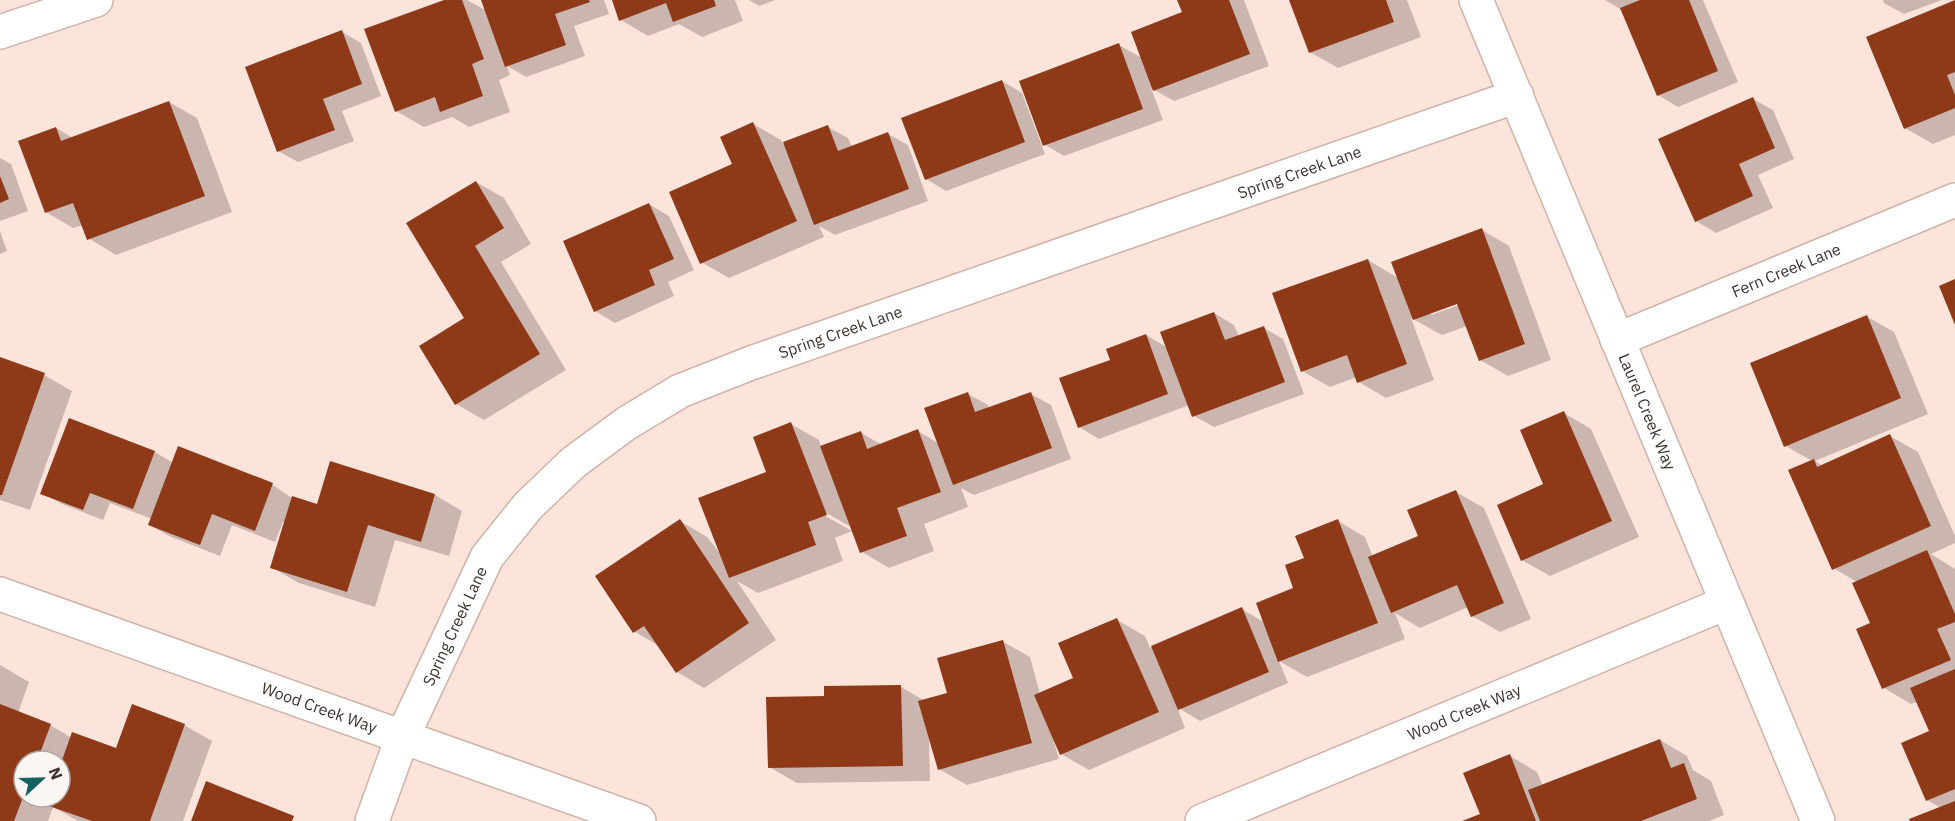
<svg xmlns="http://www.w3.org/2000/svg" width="1955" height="821" viewBox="0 0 1955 821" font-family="'IBM Plex Sans',sans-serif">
<rect width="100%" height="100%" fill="#fde4db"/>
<g fill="#0003" fill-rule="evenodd">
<path d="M449,0H467L487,11L483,0H604L609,14L574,26L585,56L526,77L507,66L510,75L499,80L510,112L469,127L452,117L424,127L396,111Z"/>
<path d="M613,0H735L743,21L702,37L679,24L648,36L621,20Z"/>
<path d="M749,0H775L759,6Z"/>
<path d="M1179,0H1244L1269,66L1174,101L1151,88L1163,120L1064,156L1044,144L1119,45L1142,58L1184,13Z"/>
<path d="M1291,0H1407L1421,37L1338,68L1310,52Z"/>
<path d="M1605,0H1703L1738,82L1678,107L1658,95L1622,10Z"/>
<path d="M1883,0H1942L1904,14L1884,3Z"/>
<path d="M1955,1V135L1933,144L1905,128Z"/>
<path d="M342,32L361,43L381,96L342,111L354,141L298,162L278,151Z"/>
<path d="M1002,81L1022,93L1045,154L946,191L926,179Z"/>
<path d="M1753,99L1773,110L1794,159L1758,175L1773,208L1716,233L1696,221Z"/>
<path d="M169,102L197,118L232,212L116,255L88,238L83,225L73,228L46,212L56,128L73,138Z"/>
<path d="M753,124L781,140L783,144L828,127L848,138L852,147L888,134L908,145L928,201L835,235L819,226L824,237L729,278L701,262L734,165Z"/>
<path d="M0,158L11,164L28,211L0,221Z"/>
<path d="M476,182L504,198L531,244L501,262L566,370L484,420L456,404L466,319Z"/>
<path d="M649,204L669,216L694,270L668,282L674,296L615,323L595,311Z"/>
<path d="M1482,230L1509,246L1551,360L1508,376L1480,360L1467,326L1442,335L1411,318L1434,380L1386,398L1359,382L1357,377L1330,387L1302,371L1368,260L1398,278ZM1464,300L1465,303L1431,315V312Z"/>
<path d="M0,231L7,251L0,254Z"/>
<path d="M1214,313L1234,325L1239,337L1264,328L1283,339L1304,394L1214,427L1194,416L1189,405L1099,439L1079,427L1112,361L1146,335L1168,348Z"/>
<path d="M1866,316L1894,332L1928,414L1815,461L1823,466L1890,436L1918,452L1955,536V543L1931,554L1955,569V821H1911L1941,808L1927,800L1931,732L1917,702L1911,704L1884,688L1858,630L1872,624L1857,582L1833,568L1812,461L1786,446Z"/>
<path d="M0,359L44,375L72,391L30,510L0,500Z"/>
<path d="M968,394L988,405L989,409L1031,394L1051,405L1071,459L974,495L961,488L968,507L924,524L934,551L889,568L862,552L853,528L821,510L820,513L852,531L835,538L843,561L758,593L737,581L776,640L704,688L677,672L659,646L635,632L597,576L680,521L707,537L722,556L768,473L791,424L819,440L821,447L860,432L882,445L918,431L938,443Z"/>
<path d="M1564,413L1591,429L1639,537L1550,576L1522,560L1545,484Z"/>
<path d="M70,420L155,452L173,463L179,448L273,485L292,498L318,505L435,495L462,511L449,556L395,540L375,607L299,583L271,567L285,523L283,522L275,542L232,525L220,556L169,536L150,525L152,519L110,503L103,520L62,504L42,493Z"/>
<path d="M1456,492L1484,508L1531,619L1500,632L1472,616L1468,607L1420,628L1395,613L1405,639L1307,677L1279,661L1288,683L1200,721L1177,707L1185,728L1089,770L1061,754L1056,741L1054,742L1059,759L967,785L939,769L929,739L930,781L797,783L769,767L825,698L901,687L925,701L949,694L1002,641L1030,657L1040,694L1075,679L1117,620L1145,636L1150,648L1241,609L1264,622L1295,589L1306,559L1338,521L1365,537L1373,557L1420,537Z"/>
<path d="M0,665L29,682L18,713L50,725L72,738L117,750L184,725L212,741L183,821H78L53,807L48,821H0ZM24,761H60V797H24Z"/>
<path d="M1660,740L1687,756L1693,770L1711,781L1724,815L1709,821H1465L1481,814L1510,756L1537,772L1543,786Z"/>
</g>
<g fill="#8e3a19">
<path d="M444,0H462L484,59L472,64L483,96L440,112L435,97L395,112L364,29Z"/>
<path d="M481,0H589L590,2L555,14L566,45L505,67Z"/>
<path d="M612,0H714L716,6L673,22L666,3L619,21Z"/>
<path d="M1177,0H1229L1250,54L1153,91L1131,32L1182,12Z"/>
<path d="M1289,0H1386L1394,22L1309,53Z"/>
<path d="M1640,0H1689L1718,71L1657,96L1620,8Z"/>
<path d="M1955,0V72L1947,75L1955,95V108L1904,129L1866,37Z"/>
<path d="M342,30L362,84L323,99L335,130L277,152L245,67Z"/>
<path d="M1119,43L1143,109L1043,146L1019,81Z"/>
<path d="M1002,80L1025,142L925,180L901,118Z"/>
<path d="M1753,97L1775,148L1739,164L1753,196L1695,222L1658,139Z"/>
<path d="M169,101L205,196L87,240L73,203L45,213L18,141L56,127L61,141Z"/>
<path d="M753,122L797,221L700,264L669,192L732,164L720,137Z"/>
<path d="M828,125L838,151L888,132L909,189L814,225L783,142Z"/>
<path d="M0,176L9,199L0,203Z"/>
<path d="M476,181L504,228L475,246L540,354L455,405L419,346L464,318L406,223Z"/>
<path d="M649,203L674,259L649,270L655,285L594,312L563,241Z"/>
<path d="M1482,228L1525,344L1479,361L1457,304L1413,320L1391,262Z"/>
<path d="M1368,259L1407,364L1357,383L1347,355L1301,372L1272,293Z"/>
<path d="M1955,279V325L1939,286Z"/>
<path d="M1214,312L1225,340L1264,326L1285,382L1192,417L1160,332Z"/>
<path d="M1867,315L1901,398L1784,447L1750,363Z"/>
<path d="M1146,334L1168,394L1078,428L1059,378L1110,360L1106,349Z"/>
<path d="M0,357L45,373L2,495H0Z"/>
<path d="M968,392L975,412L1031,392L1052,448L953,485L924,408Z"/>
<path d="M1564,411L1612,521L1521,561L1497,505L1543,484L1520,430Z"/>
<path d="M69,418L155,451L133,509L90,493L83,510L40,494Z"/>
<path d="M791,422L827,515L808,522L816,545L729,578L698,498L766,472L753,437Z"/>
<path d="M918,429L941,492L897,508L907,536L860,553L820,446L861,431L867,449Z"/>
<path d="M1890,434L1931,526L1832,570L1788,470L1814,459L1817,467Z"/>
<path d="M178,446L273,483L255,531L212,514L200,545L148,525Z"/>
<path d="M330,461L435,494L421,542L368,525L347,592L270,568L292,496L317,504Z"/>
<path d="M1456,490L1504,603L1471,617L1457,585L1391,613L1368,557L1418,536L1407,510Z"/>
<path d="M680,519L749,623L676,673L644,626L633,633L595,576Z"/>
<path d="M1338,519L1378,623L1278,662L1256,603L1293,588L1285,565L1304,558L1295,536Z"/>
<path d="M1927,550L1955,614V622L1937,629L1951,660L1882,689L1856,629L1870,623L1852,583Z"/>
<path d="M1242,607L1269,672L1178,710L1151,646Z"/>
<path d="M1117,618L1159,712L1060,755L1034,695L1073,678L1058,643Z"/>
<path d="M1003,640L1032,743L938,770L918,701L947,693L937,658Z"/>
<path d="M1955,669V789L1926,801L1901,743L1929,731L1910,688Z"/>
<path d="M901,685L903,766L768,768L766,697L824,696V686Z"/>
<path d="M0,704L51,724L37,761H24V795L14,821H0Z"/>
<path d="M132,704L185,724L150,821H92L46,805L49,797H60V766L72,732L116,748Z"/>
<path d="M1660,739L1671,768L1684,763L1697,799L1641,821H1540L1528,790Z"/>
<path d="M1510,754L1536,821H1462L1480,814L1463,773Z"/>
<path d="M206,781L294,816L292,821H191Z"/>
<path d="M1955,801V821H1910L1909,819Z"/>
</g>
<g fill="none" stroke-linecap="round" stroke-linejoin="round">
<g stroke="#cfb2a8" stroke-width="36">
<g id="minor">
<path id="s1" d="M1476,0L1818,821"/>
<path d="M0,32L96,0"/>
<path id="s2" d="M1617,340L1955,200"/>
<path id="s3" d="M0,594L639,821"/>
<path id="s4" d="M372,821L402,738L487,557L528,506L574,462L627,423L680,391L751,363L1517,96"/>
<path id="s5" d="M1202,821L1726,603"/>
</g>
</g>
<use href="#minor" stroke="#fff" stroke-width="33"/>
</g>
<g text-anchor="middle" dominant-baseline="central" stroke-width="6" stroke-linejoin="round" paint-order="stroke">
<g font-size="16" fill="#3d312d" stroke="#fcf6f3">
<text stroke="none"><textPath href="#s4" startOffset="1202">Spring Creek Lane</textPath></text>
<text stroke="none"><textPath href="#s2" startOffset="183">Fern Creek Lane</textPath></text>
<text stroke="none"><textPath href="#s4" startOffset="716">Spring Creek Lane</textPath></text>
<text stroke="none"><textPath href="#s1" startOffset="446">Laurel Creek Way</textPath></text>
<text stroke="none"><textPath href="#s4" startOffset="212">Spring Creek Lane</textPath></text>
<text stroke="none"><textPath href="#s3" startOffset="339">Wood Creek Way</textPath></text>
<text stroke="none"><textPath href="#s5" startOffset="284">Wood Creek Way</textPath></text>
</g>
</g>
<g transform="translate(42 779) rotate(68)"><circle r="28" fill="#fcf6f3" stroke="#b0a7a4" stroke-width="1.5"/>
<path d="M0-4.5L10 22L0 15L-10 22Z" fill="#13625e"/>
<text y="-9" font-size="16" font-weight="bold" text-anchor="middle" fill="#3d312d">N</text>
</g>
</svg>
